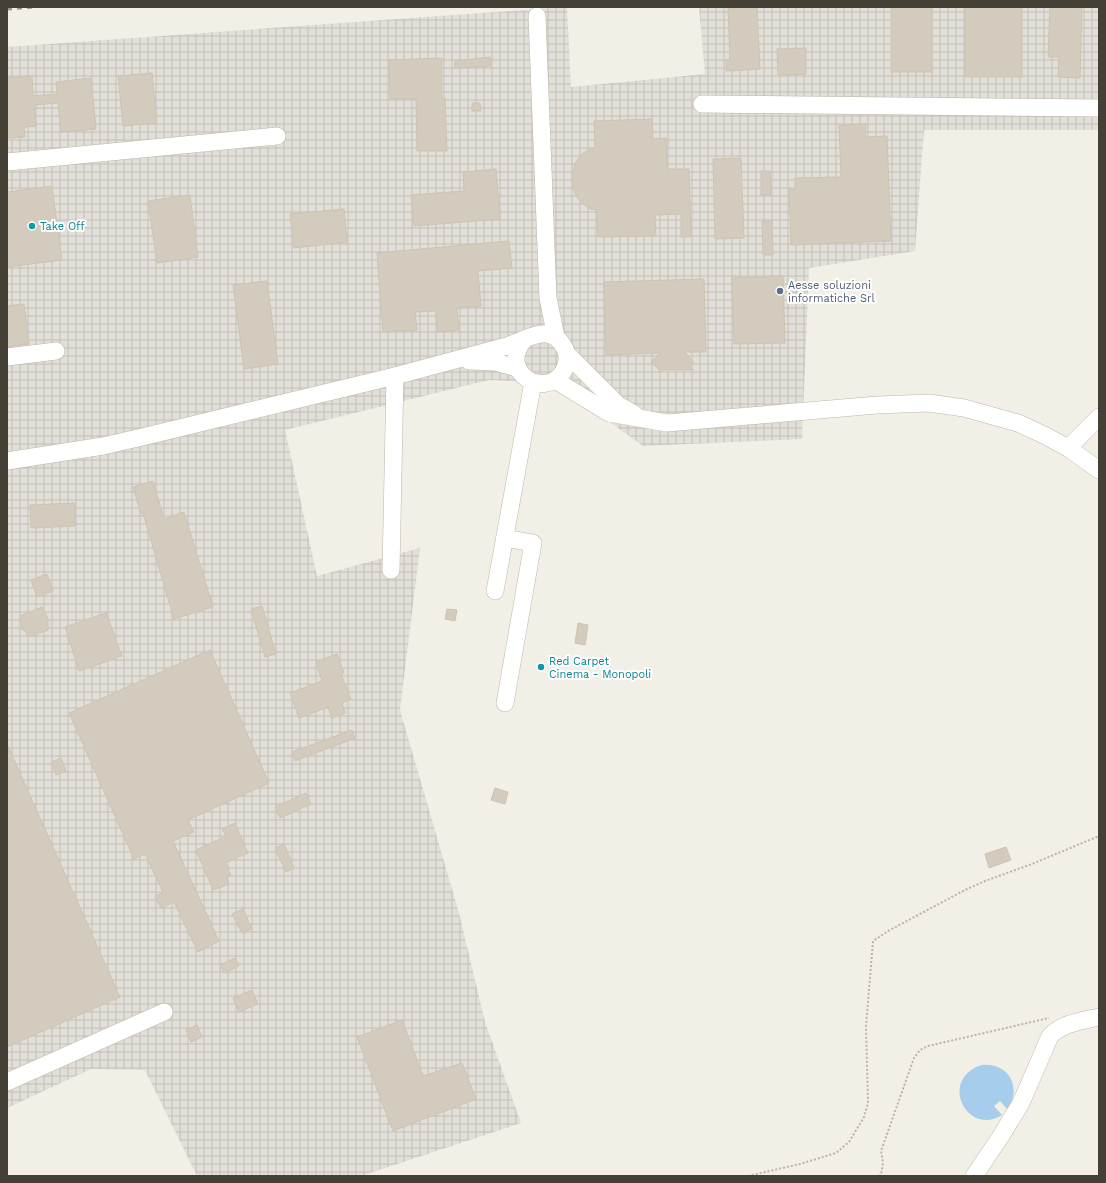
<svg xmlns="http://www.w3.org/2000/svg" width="1106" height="1183" viewBox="0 0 1106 1183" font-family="'Work Sans',sans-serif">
<defs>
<pattern id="industrial-grid" width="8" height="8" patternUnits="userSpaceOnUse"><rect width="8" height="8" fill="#e2ded8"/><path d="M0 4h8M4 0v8" fill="none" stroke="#c3c0ba"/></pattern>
</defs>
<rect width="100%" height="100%" fill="#f2efe7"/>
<path fill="url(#industrial-grid)" d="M567,7L571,87L705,74L699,7H1099V130H924L915,251L809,268L802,439L643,446L556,383L489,380L285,430L317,576L420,548L400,710L459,913L485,1022L521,1123L361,1176H197L145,1070L91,1069L7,1108V47Z"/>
<path fill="#a6cdec" d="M981,1065C1009,1062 1022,1087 1008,1110L1000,1101L994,1106L1002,1115C967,1137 938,1080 981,1065Z"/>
<g fill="#d3cbbd" stroke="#cec3b0">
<path d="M757,7L760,69L726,71V60H730L728,8Z"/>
<rect x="891" y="7" width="41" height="65"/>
<rect x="965" y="7" width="57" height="70"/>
<path d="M1050,7H1082L1080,78L1058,77L1059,57H1048Z"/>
<path d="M806,48V74L778,75L777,49Z"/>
<path d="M490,57L491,66L455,68V61Z"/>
<path d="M442,58V99L445,98L447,151H417L416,99H390L389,60Z"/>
<path d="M152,73L157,123L123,126L118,76Z"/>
<path d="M32,76L33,96L57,94L56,82L91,78L96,129L61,132L58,103L34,105L36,126L24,127L25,137L7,138V78Z"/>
<path d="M472,103H480L481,111H472Z"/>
<path d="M652,119L653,139L666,138L667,169H689L691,237H681V214L655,215L656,236L598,237L597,210L590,209L583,204L576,196L573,185L572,175L575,163L582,154L588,150L595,148L594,121Z"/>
<path d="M866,124V137L887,136L891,241L791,245L789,189H795V178L841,177L839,125Z"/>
<path d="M741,158L744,238L715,239L713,159Z"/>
<path d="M496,169L500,219L414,226L411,195L464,191L463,172Z"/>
<path d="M761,171H770L771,195H761Z"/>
<path d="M52,186L62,260L7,267V192Z"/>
<path d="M190,195L198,257L157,263L148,201Z"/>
<path d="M344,209L347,242L294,248L290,214Z"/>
<path d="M762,221H772L773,255H763Z"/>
<path d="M509,241L512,268L478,271L481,306L457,308L459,330L438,332L436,311L415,312L417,330L383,332L377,253Z"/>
<path d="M783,276L785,343L734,344L732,278Z"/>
<path d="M704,279L706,352H684L694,362L689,366L694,370H659L651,362L660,353L606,355L604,282Z"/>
<path d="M267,281L278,364L244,369L233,285Z"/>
<path d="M24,304L29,344L7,347V306Z"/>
<path d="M153,481L164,519L184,512L213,607L174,619L143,513L141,514L133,487Z"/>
<path d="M75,503V526L31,528L30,505Z"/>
<path d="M47,574L53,591L37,597L31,580Z"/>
<path d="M262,606L276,654L265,657L251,609Z"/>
<path d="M42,607L48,619V630L28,637L26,632L22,629L20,616Z"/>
<path d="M447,609L457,610L455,621L445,619Z"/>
<path d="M106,613L122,656L79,671L65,627Z"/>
<path d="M578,623L588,625L585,645L575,643Z"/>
<path d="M210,650L269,783L188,820L194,832L173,841L219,941L198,952L174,902L161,908L155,896L163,892L145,854L134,859L69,713Z"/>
<path d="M337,654L344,673L341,674L351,699L342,703L345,713L332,718L328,707L299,718L290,693L322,681L316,662Z"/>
<path d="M352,730L355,738L295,761L292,752Z"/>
<path d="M7,744L120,997L7,1047Z"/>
<path d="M61,758L66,771L56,775L51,762Z"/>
<path d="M495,788L508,792L505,804L491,800Z"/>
<path d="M306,793L311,804L280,818L275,807Z"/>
<path d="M235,823L248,853L225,863L231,875L226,877L229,884L213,890L196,850L226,836L222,829Z"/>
<path d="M284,844L294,868L286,872L275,848Z"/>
<path d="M1006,847L1011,860L989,868L985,854Z"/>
<path d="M243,909L252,929L242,933L232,914Z"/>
<path d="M235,958L239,966L224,973L220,965Z"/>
<path d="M252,990L258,1004L239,1012L233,998Z"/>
<path d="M402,1020L423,1076L462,1063L476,1099L393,1131L357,1037Z"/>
<path d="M197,1025L202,1037L191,1042L186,1030Z"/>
</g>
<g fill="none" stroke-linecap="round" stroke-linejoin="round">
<g stroke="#bdb7aa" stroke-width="18">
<g id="minor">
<path d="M537,16L548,298L556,337"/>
<path d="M702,104L1099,108"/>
<path d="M7,162L277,136"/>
<path d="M568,355L618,405L634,414"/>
<path d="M7,357L56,351"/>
<path d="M469,361L495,362L518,368"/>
<path d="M555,380L609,413L667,423L877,405L929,403L964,408L1018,423L1044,435L1068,448L1099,470"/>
<path d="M1068,448L1099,417"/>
<path d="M7,461L103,446L138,438L395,376L507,346C528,339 551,321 565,349C569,357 567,365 563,372C545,400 497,372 524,340"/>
<path d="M505,538L533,543L505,703"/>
<path d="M391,570L395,376"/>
<path d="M495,591L533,382"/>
<path d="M7,1082L164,1012"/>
<path d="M974,1176L1001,1136L1021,1103L1050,1036C1063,1023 1081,1021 1099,1017"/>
</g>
</g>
<g stroke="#beb39c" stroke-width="2" stroke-dasharray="2 2" stroke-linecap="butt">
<path d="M748,1176L800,1164L836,1153L849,1142L864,1117L868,1103L866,1026L873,941L888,931L965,890L985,881L1032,864L1099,836"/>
<path d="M879,1176L881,1175L883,1163L881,1151L914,1058L920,1050L928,1046L1049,1018"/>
</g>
<use href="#minor" stroke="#fff" stroke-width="17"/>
<path stroke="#969696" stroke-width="3" stroke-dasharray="5 5" stroke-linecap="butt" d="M7,9L36,7"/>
</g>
<g fill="#0f9aa8" stroke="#fff" stroke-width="1.5">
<circle cx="32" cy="226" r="4"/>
<circle cx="541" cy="667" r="4"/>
</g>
<circle fill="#5c6f8a" stroke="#fff" stroke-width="1.5" cx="780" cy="291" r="4"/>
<g text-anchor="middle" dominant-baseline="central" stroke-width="4" stroke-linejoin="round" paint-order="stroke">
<g font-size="11" fill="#0d838f" stroke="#fff" text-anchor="start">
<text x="40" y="226">Take Off</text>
<text x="549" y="661">Red Carpet<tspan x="549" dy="13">Cinema - Monopoli</tspan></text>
</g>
<g font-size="11" fill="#4e5e75" stroke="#fff" text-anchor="start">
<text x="788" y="285">Aesse soluzioni<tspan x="788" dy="13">informatiche Srl</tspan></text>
</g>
</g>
<rect width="1106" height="1183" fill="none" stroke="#454036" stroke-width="16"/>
</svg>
